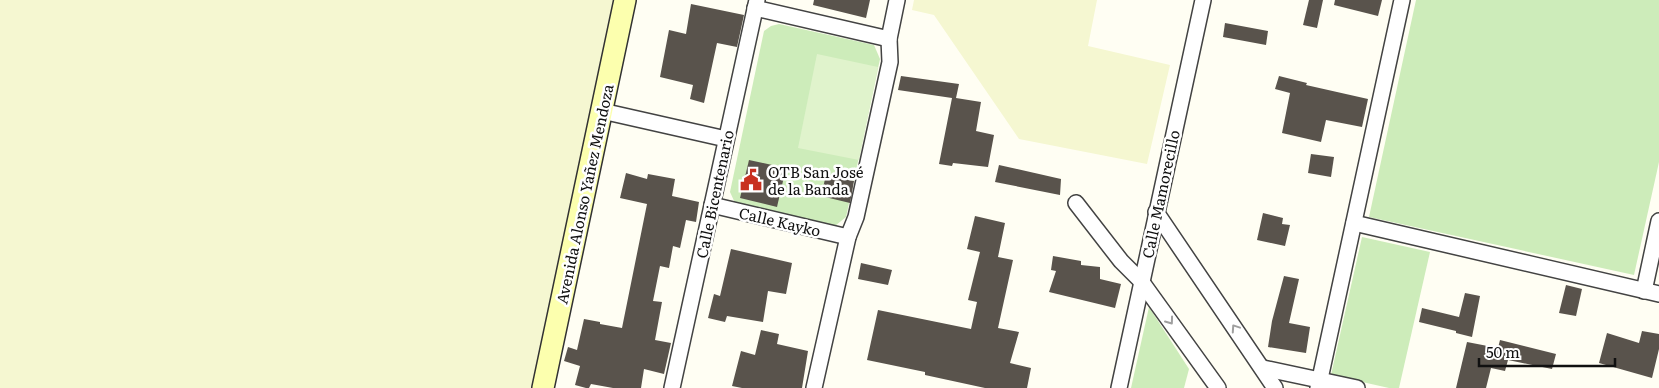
<svg xmlns="http://www.w3.org/2000/svg" width="1659" height="388" viewBox="0 0 1659 388" font-family="Literata,serif">
<rect width="100%" height="100%" fill="#fffef3"/>
<g fill="#f5f7d1">
<path d="M0,0H619L536,388H0Z"/>
<path d="M914,0H1097L1088,46L1170,65L1147,164L1019,139L934,15L912,10Z"/>
</g>
<g fill="#cdecba">
<path d="M1416,0H1659V162L1634,275L1369,217Z"/>
<path d="M779,24L874,45L880,59L846,217L835,226L735,203L730,192L764,31L771,26Z"/>
<path d="M1362,237L1430,252L1399,388H1389L1331,375Z"/>
<path d="M1149,307L1189,369L1184,388H1131Z"/>
</g>
<path fill="#e0f3cc" d="M817,54L878,67L859,160L798,148Z"/>
<g fill="#59534c">
<path d="M814,0H870L866,18L813,5Z"/>
<path d="M1309,0H1323L1317,28L1303,25Z"/>
<path d="M1335,0H1382L1378,16L1334,5Z"/>
<path d="M691,4L744,15L737,47L717,43L704,103L690,99L693,85L660,77L669,30L686,34Z"/>
<path d="M1225,23L1268,31L1266,45L1223,37Z"/>
<path d="M901,76L959,84L956,98L981,102L976,131L994,135L988,167L953,163L952,166L939,164L952,98L898,90Z"/>
<path d="M1279,76L1307,83L1306,85L1368,99L1362,127L1326,120L1321,142L1282,133L1290,93L1275,89Z"/>
<path d="M1311,154L1334,157L1331,177L1308,173Z"/>
<path d="M749,160L786,168L777,207L740,198Z"/>
<path d="M999,165L1061,179L1060,195L995,182Z"/>
<path d="M626,173L647,179L648,174L675,179L672,196L699,202L696,222L686,220L680,248L673,246L669,268L660,266L653,301L662,302L655,340L671,343L664,374L644,369L641,388H613L591,384L589,388H586L575,385L580,366L564,361L568,347L577,350L584,319L600,322V324L622,328L647,204L620,198Z"/>
<path d="M826,175L854,181L850,203L821,196Z"/>
<path d="M1263,213L1283,218L1282,224L1290,225L1285,246L1257,240Z"/>
<path d="M975,216L1005,223L998,257L1013,260L998,328L1019,332L1010,363L1031,368L1027,388H985L925,375V372L867,360L878,310L971,329L977,302L968,300L980,252L967,249Z"/>
<path d="M731,249L792,263L786,294L768,291L763,322L727,316L725,322L708,318L714,294L720,296Z"/>
<path d="M1053,256L1081,261V265L1100,267V279L1121,284L1115,308L1049,292L1056,271L1051,270Z"/>
<path d="M861,263L892,270L888,285L858,279Z"/>
<path d="M1284,276L1299,279L1289,323L1310,327L1306,353L1268,347L1272,321Z"/>
<path d="M1566,285L1582,289L1576,316L1559,313Z"/>
<path d="M1465,293L1480,296L1472,337L1456,333V331L1419,322L1422,308L1459,317Z"/>
<path d="M761,330L779,334L777,344L808,351L802,388H742L732,386L741,351L755,355Z"/>
<path d="M1642,331L1659,334V349L1652,378L1599,363L1607,333L1639,343Z"/>
<path d="M1500,340L1556,354L1552,369L1508,360L1505,371L1491,368L1486,388H1456L1467,342L1498,348Z"/>
</g>
<g fill="none" stroke-linecap="round" stroke-linejoin="round">
<g stroke="#434343" stroke-width="18">
<g id="street">
<path d="M755,8L889,39"/>
<path d="M602,111L726,139"/>
<path d="M1076,203L1121,261L1141,281L1218,388"/>
<path d="M712,205L848,237"/>
<path d="M1156,212L1275,388"/>
<path d="M1354,223L1659,294"/>
<path d="M1644,291L1659,221"/>
<path d="M1263,368L1357,388"/>
<path d="M672,388L757,0"/>
<path d="M814,388L848,237L856,217L890,62L889,39L897,0"/>
<path d="M1119,388L1203,0"/>
<path d="M1318,388L1402,0"/>
</g>
</g>
<g stroke="#323232" stroke-width="24">
<path id="secondary" d="M543,388L625,0"/>
</g>
<use href="#street" stroke="#fff" stroke-width="15"/>
<use href="#secondary" stroke="#fcffae" stroke-width="21"/>
</g>
<defs><path id="oneway-chevron" d="M-2-3.5L2.5 0L-2 3.5" fill="none" stroke-width="1.6" stroke-linecap="round" stroke-linejoin="round" transform="scale(1.25)"/></defs>
<g stroke="#9f9f9f">
<use href="#oneway-chevron" transform="translate(1170 321) rotate(54)"/>
<use href="#oneway-chevron" transform="translate(1235 328) rotate(-124)"/>
</g>
<defs>
<g id="civic-bare" transform="scale(1.725)"><path d="M-.6-6.5H3V-4.5H.6V-3L4-1V1h2V6H-6V1h2V-1L-.6-3ZM-1.2 2.5V6h2.4V2.5Z" fill="#c83120" stroke="#fff" stroke-width="2.5" paint-order="stroke"/></g>
</defs>
<g fill-rule="evenodd">
<use href="#civic-bare" x="751" y="180"/>
</g>
<g text-anchor="middle" dominant-baseline="central" stroke-width="5" stroke-linejoin="round" paint-order="stroke">
<g font-size="15" fill="#101010" stroke="#fff" text-anchor="start">
<text x="768" y="171">OTB San José<tspan x="768" dy="17">de la Banda</tspan></text>
</g>
<g font-size="15" fill="#101010" stroke="#fff">
<text transform="translate(584 194) rotate(-78)">Avenida Alonso Yañez Mendoza</text>
<text transform="translate(714 194) rotate(-78)">Calle Bicentenario</text>
<text transform="translate(1160 194) rotate(-78)">Calle Mamorecillo</text>
<text transform="translate(780 221) rotate(13)">Calle Kayko</text>
</g>
</g>
<path d="M1479 358v8h136v-8" fill="none" stroke="#101010" stroke-width="2.5"/>
<text x="1486" y="358" font-size="15" fill="#101010" stroke="#ffffff" stroke-width="4" paint-order="stroke">50 m</text>
</svg>
